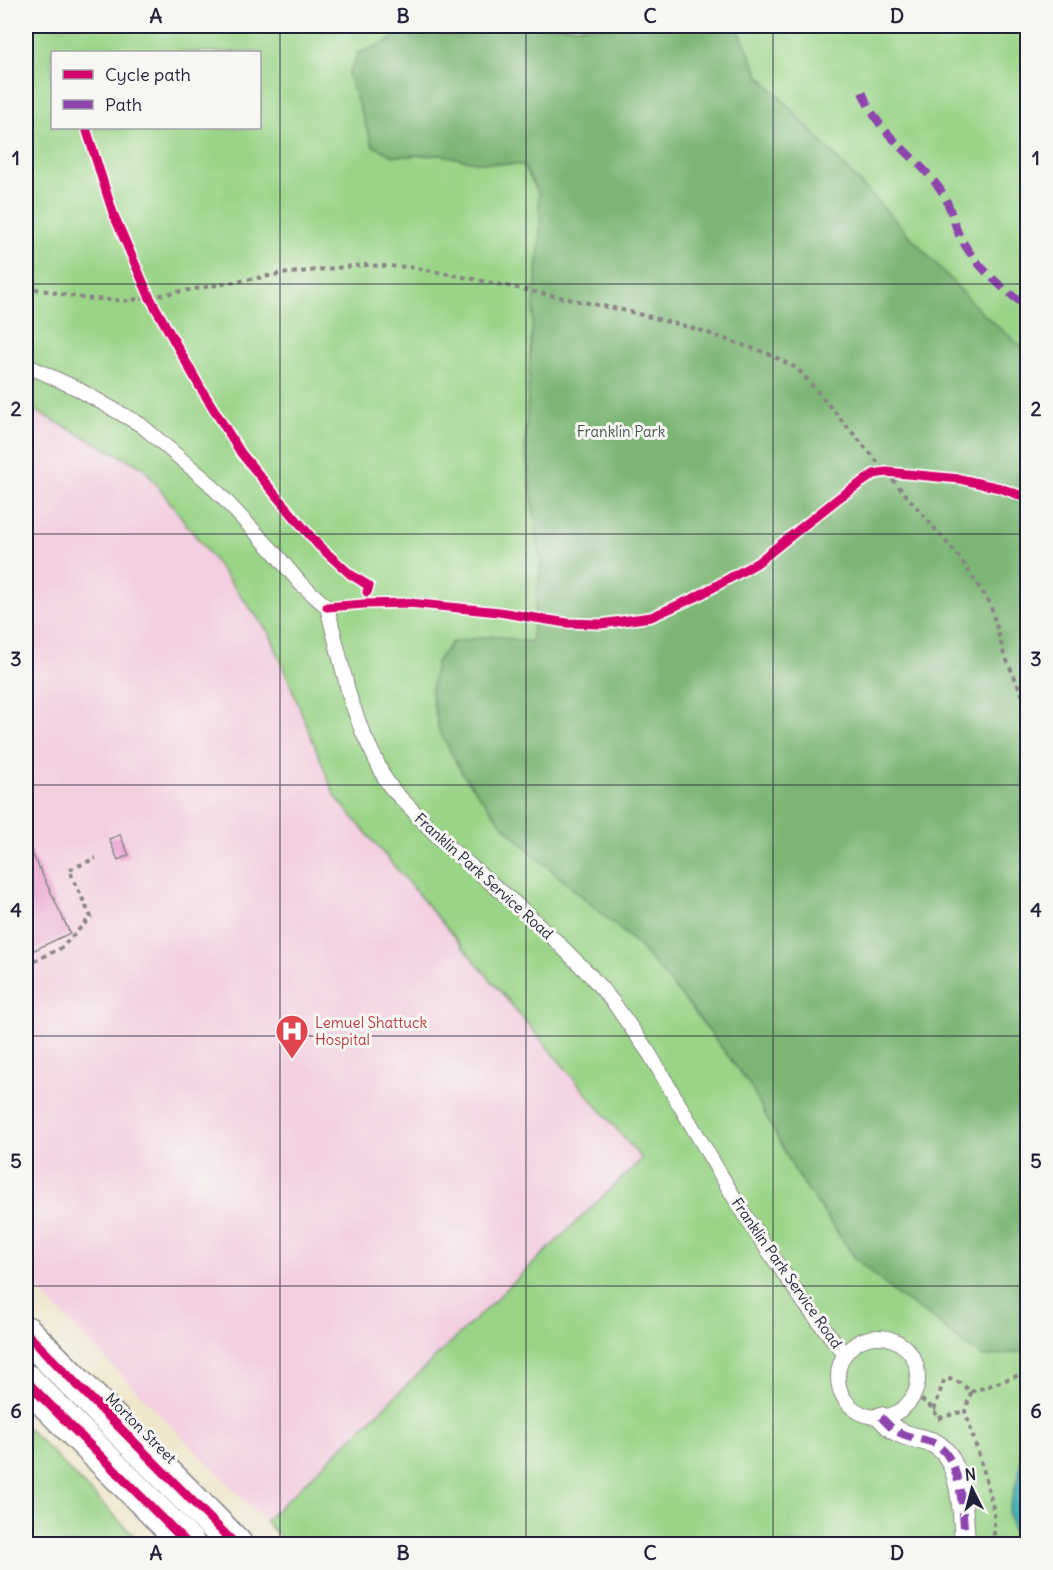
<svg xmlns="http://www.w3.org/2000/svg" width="1053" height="1570" viewBox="0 0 1053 1570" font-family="Delius,sans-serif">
<rect width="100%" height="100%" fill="#f6f6f2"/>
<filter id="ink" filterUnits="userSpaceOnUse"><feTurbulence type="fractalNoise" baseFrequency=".0167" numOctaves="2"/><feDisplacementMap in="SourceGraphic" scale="12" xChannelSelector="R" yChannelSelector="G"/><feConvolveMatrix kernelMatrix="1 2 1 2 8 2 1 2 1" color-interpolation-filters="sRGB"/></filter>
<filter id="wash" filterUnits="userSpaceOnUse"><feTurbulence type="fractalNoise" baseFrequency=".008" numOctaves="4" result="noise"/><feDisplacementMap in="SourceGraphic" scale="24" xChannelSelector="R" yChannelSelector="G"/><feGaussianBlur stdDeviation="1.35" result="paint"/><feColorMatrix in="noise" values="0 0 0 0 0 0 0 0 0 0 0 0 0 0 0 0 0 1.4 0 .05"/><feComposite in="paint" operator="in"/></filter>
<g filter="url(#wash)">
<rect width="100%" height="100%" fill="#efe6cc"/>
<path fill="#f3cfe0" d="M26,406L144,468L270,634L335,796L642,1160L265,1521L26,1278Z"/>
<g fill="#9ad487" stroke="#5e7b61" stroke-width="1.5" fill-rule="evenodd">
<path d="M26,26H1027V1544H287L265,1521L642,1159L335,796L270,634L144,468L26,406ZM52,52H260V128H52Z"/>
<path d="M26,1426L142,1544H26Z"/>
</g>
<path fill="#7bb674" stroke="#4e6c58" stroke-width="1.5" d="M411,26H737L759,75L982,313L1027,351V1351L983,1357L961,1342L935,1320L897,1295L855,1258L795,1171L749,1084L693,1010L639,946L533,854L500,822L462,773L439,730L431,693L436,662L452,642L494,636L531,642L541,563L525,449L531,340L540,236L539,194L523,165L475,162L442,155L394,156L373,146L348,75L358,53L389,41Z"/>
<path fill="#3eafb6" stroke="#306878" stroke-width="1.5" d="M1027,1407V1544H1017L1008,1512L1019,1474L1022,1449L1021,1432L1023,1416Z"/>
<g id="blocks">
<g fill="#eba2d0">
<path d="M120,835L129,855L118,860L109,839Z"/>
<path d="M26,840L70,933L26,954Z"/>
</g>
</g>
</g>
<g filter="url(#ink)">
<use href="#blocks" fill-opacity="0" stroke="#888484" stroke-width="1.5"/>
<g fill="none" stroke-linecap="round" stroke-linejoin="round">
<g stroke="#888484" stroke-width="16">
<g id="service">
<path d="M26,365L76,388L141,425L208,482L274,552L300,583L327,607L350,698L362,731L384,777L392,789L445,844L523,910L553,938L590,975L613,1002L649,1053L735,1199L765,1246L805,1304L845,1355"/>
<circle cx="878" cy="1377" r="40"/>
</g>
</g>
<g stroke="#888484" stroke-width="22">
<path id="pedestrian" d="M881,1417C885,1421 890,1427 895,1430C905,1437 919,1438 931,1442C963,1453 963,1516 965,1544"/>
</g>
<g stroke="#888484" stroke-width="36">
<g id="trunk">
<path d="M26,1333L235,1544"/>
<path d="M26,1381L188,1544"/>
</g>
</g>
<g stroke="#888484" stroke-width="4" stroke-dasharray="4.5 4.5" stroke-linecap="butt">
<path d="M26,287L82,298L126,301L280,274L363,265L409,267L454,275L627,311L699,330L769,354L798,369L959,557L990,603L1004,654L1028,707"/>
<path d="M26,965L61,948L91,917L69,870L96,858"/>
<path d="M971,1392L965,1411L982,1465L992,1503L994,1514V1544"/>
<path d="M971,1392L1028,1372"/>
<path d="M914,1394L931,1407L940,1420"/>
<path d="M934,1410L943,1383L945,1379C955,1378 964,1385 971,1392"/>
<path d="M939,1418L965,1411"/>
</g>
<use href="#service" stroke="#fff" stroke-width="14"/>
<use href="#pedestrian" stroke="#fff" stroke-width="20"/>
<use href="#trunk" stroke="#fff" stroke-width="33"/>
<g stroke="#8e44ad" stroke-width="8" stroke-dasharray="15 8" stroke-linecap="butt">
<path d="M862,92C867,103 872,114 880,124C899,148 925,166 942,192C950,205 953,221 959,235C975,266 1001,287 1028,308"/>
<path d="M881,1417C885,1421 890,1427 895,1430C905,1437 919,1438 931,1442C963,1453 963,1516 965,1544"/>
</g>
<g stroke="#f6f6f2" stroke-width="13">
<g id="cycleway">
<path d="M86,128L113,213L149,296L200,387L241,453L278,498L319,546L350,574L369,586L367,592"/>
<path d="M327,607L364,604L409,603L499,612L567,623L601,624L651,617L696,597L757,563L840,497L874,474L886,472L960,479L1000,488L1028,498"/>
<path d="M26,1333L235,1544"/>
<path d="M26,1381L188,1544"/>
</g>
</g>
<use href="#cycleway" stroke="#d6006c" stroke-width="9"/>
</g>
</g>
<path fill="none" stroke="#22223b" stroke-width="1.5" stroke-opacity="0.55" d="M280,26V1544M526,26V1544M773,26V1544M26,284H1028M26,534H1028M26,785H1028M26,1036H1028M26,1286H1028"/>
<defs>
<g id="hospital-pin" transform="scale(1.725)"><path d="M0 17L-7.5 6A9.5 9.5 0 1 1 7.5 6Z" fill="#e0444e" stroke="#f6f6f2"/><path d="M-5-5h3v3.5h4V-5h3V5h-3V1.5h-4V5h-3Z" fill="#fff"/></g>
</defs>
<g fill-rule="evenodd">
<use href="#hospital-pin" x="292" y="1031"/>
</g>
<g text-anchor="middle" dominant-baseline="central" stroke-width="6" stroke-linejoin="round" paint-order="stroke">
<g font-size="15" fill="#465752" stroke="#f6f6f2">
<text x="621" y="431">Franklin Park</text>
</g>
<g font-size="15" fill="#22223b" stroke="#f6f6f2">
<text transform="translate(484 876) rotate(42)">Franklin Park Service Road</text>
<text transform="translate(787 1273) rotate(55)">Franklin Park Service Road</text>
<text transform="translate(141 1428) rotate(45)">Morton Street</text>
</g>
<g font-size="15" fill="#be3a42" stroke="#f6f6f2" text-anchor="start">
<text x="315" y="1022">Lemuel Shattuck<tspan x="315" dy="17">Hospital</tspan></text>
</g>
</g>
<rect width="1053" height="1570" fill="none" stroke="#f6f6f2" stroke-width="66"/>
<rect x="51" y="51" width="210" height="78" fill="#f6f6f2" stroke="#a1a1a9" stroke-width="1.5"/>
<rect x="63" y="70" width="30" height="9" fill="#d6006c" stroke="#a1a1a9" stroke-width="1.5"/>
<text x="105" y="81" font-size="18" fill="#22223b">Cycle path</text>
<rect x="63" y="100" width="30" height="9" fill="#8e44ad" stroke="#a1a1a9" stroke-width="1.5"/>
<text x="105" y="111" font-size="18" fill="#22223b">Path</text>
<g transform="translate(972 1489) rotate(354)" stroke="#f6f6f2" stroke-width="4.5" paint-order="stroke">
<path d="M0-4.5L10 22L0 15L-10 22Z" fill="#22223b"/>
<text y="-9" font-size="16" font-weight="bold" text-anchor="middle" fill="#22223b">N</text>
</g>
<rect x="33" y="33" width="987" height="1504" fill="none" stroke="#22223b" stroke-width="2"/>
<g font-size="20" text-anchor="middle" font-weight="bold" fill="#22223b">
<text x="156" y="23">A</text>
<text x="403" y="23">B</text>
<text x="650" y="23">C</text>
<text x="897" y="23">D</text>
<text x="16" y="165">1</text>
<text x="1036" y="165">1</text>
<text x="16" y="416">2</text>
<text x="1036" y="416">2</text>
<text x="16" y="666">3</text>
<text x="1036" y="666">3</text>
<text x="16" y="917">4</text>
<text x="1036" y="917">4</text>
<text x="16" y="1168">5</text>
<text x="1036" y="1168">5</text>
<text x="16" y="1418">6</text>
<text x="1036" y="1418">6</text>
<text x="156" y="1560">A</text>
<text x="403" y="1560">B</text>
<text x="650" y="1560">C</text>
<text x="897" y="1560">D</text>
</g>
</svg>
